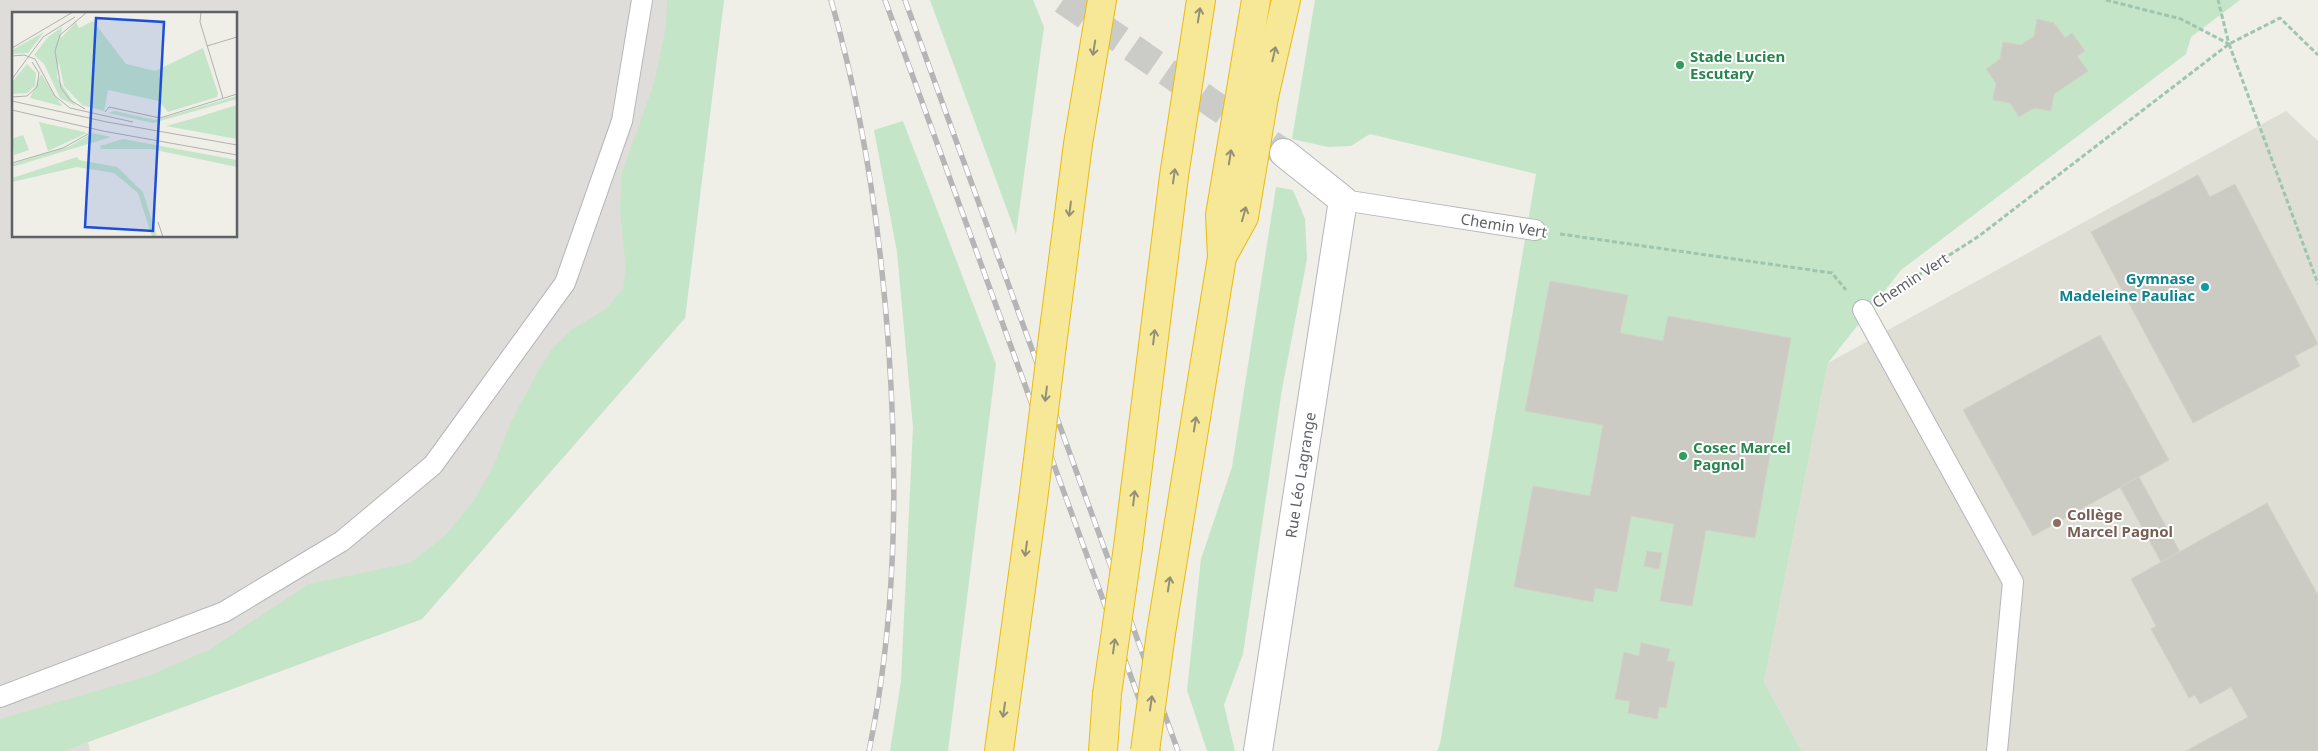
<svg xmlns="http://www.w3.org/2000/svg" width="2318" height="751" viewBox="0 0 2318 751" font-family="'Noto Sans',sans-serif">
<rect width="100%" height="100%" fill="#efeee7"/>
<path fill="#deddd9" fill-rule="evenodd" d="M0,0H724L685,318L422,619L88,742L90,751H0ZM14,14H236V236H14Z"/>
<path fill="#dfded5" d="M2286,111L2318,141V751H1802L1764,682L1828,363Z"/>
<g fill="#c5e5c9">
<path d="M667,0H724L685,318L422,619L64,751H0V719L145,677L207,651L309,584L410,563L445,536L475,499L493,467L511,422L537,373L552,349L571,330L606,309L623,288L626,268L620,211L622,173L654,83L666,27Z"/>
<path d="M930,0H1033L1044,27L1016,234Z"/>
<path d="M1315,0H2240L2191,37L2186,54L1901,270L1828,363L1764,682L1802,751H1437L1440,744L1536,174L1370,134L1351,146L1328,147L1292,139Z"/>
<path d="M903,121L996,364L948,751H890L901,681L913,427L897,252L874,130Z"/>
<path d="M1276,187L1293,190L1305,219L1307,259L1282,389L1243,654L1224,705L1235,751H1207L1187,690L1201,559L1232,467Z"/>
</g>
<g fill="#cbcac3" stroke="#d4d1c5">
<path d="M2037,19L2054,23L2065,38L2072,33L2085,51L2077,56L2088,71L2054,94L2051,111L2034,108L2019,117L2010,103L1993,100L1996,83L1986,69L2000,59L2003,42L2021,45L2034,36Z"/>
<path d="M2198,175L2210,197L2235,184L2318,344L2295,356L2300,366L2193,423L2091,232Z"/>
<path d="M1550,281L1628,295L1620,333L1663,341L1668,316L1791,338L1755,538L1706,530L1692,606L1660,601L1674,524L1631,516L1617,592L1595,588L1593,602L1514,587L1533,486L1590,496L1603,425L1525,411Z"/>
<path d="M2100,335L2169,460L2033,536L1963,410Z"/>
<path d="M2139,477L2180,552L2161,562L2120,487Z"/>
<path d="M2267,503L2318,595V751H2186L2248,717L2231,687L2200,704L2195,695L2189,698L2151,629L2156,626L2131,579Z"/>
<path d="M1647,551L1662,553L1659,569L1644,566Z"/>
<path d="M1641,643L1670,649L1667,661L1675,662L1666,708L1659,707L1657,719L1628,713L1630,701L1615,699L1624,652L1639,656Z"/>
</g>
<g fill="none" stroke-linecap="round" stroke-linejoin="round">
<path stroke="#cbcbc7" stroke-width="28" stroke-dasharray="28 14" stroke-linecap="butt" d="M1063,0L1284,153"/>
<g stroke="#b4b6ba" stroke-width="22">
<g id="lane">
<path d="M1343,200L1535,230"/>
<path d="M1863,310L2013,582L1997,751"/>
<path d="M0,697L224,612L342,541L433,465L565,283L622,121L642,0"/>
</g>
</g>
<g stroke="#b4b6ba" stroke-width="30">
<path id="street" d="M1258,751L1343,200L1284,153"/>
</g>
<g stroke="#e8bb0f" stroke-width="30">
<g id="highway">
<path d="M1222,257L1244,217L1264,97L1286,0"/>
<path d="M1052,345L1078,144L1102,0"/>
<path d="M1128,547L1174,176L1201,0"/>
<path d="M1161,633L1222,257L1220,215L1256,0"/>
<path d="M999,751L1033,500"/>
<path d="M1103,751L1107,694"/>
</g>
</g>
<g stroke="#9ec6ae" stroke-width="3" stroke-dasharray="5 2.5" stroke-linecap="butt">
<path d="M2106,0L2181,19L2229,44L2218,0"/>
<path d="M2229,44L2318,284"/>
<path d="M1560,234L1832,273L1846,290"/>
<path d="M1886,296L1979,236L2229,44L2280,18L2318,55"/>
</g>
<use href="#lane" stroke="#fff" stroke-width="20"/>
<use href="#street" stroke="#fff" stroke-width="28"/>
<use href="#highway" stroke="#f6e897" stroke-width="28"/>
<g stroke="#b5b5b6" stroke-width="5.5">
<g id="rail">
<path d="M831,0C864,115 881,234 889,353C898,486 896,620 869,751"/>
<path d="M885,0L1158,751"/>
<path d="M905,0L1178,751"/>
</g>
</g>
<use href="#rail" stroke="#fff" stroke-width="4" stroke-dasharray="11" stroke-linecap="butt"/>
<g stroke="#e8bb0f" stroke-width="30" stroke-linecap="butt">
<g id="highway-bridge">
<path d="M1033,500L1052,345"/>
<path d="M1107,694L1128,547"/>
<path d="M1145,751L1161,633"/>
</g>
</g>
<use href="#highway-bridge" stroke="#f6e897" stroke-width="28"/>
</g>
<defs><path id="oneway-shaft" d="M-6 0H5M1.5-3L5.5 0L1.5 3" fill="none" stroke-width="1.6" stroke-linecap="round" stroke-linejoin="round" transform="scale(1.25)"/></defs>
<g stroke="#939077">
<use href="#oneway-shaft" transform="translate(1199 15) rotate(-81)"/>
<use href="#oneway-shaft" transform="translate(1094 48) rotate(99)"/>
<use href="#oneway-shaft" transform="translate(1274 54) rotate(-77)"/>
<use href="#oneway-shaft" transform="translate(1230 157) rotate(-81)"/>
<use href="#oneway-shaft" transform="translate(1174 176) rotate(-82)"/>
<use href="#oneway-shaft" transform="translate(1070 209) rotate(97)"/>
<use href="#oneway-shaft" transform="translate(1244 214) rotate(-74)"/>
<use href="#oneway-shaft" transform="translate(1154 337) rotate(-83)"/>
<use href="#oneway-shaft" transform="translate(1046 394) rotate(97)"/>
<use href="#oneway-shaft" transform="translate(1195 424) rotate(-81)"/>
<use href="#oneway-shaft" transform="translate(1134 498) rotate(-83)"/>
<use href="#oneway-shaft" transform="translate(1026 549) rotate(98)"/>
<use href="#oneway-shaft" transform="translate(1169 584) rotate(-81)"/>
<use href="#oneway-shaft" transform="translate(1114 646) rotate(-82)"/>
<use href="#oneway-shaft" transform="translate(1151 703) rotate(-82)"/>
<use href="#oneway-shaft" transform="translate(1004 710) rotate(98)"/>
</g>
<g fill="#2e9e5b" stroke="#fff" stroke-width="2">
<circle cx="1680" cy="65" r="5"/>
<circle cx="1683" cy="456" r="5"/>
</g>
<circle fill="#0f9aa8" stroke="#fff" stroke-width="2" cx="2205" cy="287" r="5"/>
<circle fill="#8d6e63" stroke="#fff" stroke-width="2" cx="2057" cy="523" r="5"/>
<g text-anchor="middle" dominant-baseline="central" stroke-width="4" stroke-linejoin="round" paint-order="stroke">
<g font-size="15" font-weight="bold" fill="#27864d" stroke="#fff" text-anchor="start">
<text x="1690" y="56">Stade Lucien<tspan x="1690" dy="17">Escutary</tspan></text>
<text x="1693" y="447">Cosec Marcel<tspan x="1693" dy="17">Pagnol</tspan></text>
</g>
<g font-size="15" fill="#5e6166" stroke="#fff">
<text transform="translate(1504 225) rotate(9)">Chemin Vert</text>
<text transform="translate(1910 280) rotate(-33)">Chemin Vert</text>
<text transform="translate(1300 475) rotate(-81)">Rue Léo Lagrange</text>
</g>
<g font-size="15" font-weight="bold" fill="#0d838f" stroke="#fff" text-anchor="end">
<text x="2195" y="278">Gymnase<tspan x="2195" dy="17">Madeleine Pauliac</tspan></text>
</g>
<g font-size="15" font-weight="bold" fill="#785e54" stroke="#fff" text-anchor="start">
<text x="2067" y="514">Collège<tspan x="2067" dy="17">Marcel Pagnol</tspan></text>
</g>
</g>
<g transform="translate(12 12)">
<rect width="225" height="225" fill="#efeee7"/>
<path d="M81,9L114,52L143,59L191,36L206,81L205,85L156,100L147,89L96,78L92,99L70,93L52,74L45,42L48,27L64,10L67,16ZM50,15L45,65L64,94L48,86L32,52L22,43L36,25ZM32,20L16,41L0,42V38ZM15,52L24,61L23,74L15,81L0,82V70ZM29,62L50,94H49L18,86ZM225,84V87L141,111L96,101L103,99L143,108ZM225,93V127L154,114L183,106ZM27,110L68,119L75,121L36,139ZM80,121L99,125L0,155V152L58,134ZM11,123L17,138L2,143L0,127ZM111,127L225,148V155L139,137H89L88,134ZM65,145L67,148L105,155L131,180L145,225H140L126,181L102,161L65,155L0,170V166Z" fill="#c5e5c9"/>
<path fill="none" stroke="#b1b2af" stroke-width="1" d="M189,0L188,10L211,86M195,34L225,25M0,36L61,0M0,44L12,43L23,47L43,84L58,96L121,110M0,67L31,25L63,5M0,85L15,84L25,75L27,61L20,50M0,89L95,110L225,133M73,97L58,88L49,76L43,39L48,23L75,0M0,98L91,119L225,143M93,100L97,95L148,106L225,82M0,151L51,136L76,122M146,210L151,225"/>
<path fill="#1d4ed8" fill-opacity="0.15" stroke="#1d4ed8" stroke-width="2.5" d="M84,6L152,10L141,219L73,215Z"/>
<rect width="225" height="225" fill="none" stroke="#5e6166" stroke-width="2.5"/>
</g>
</svg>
